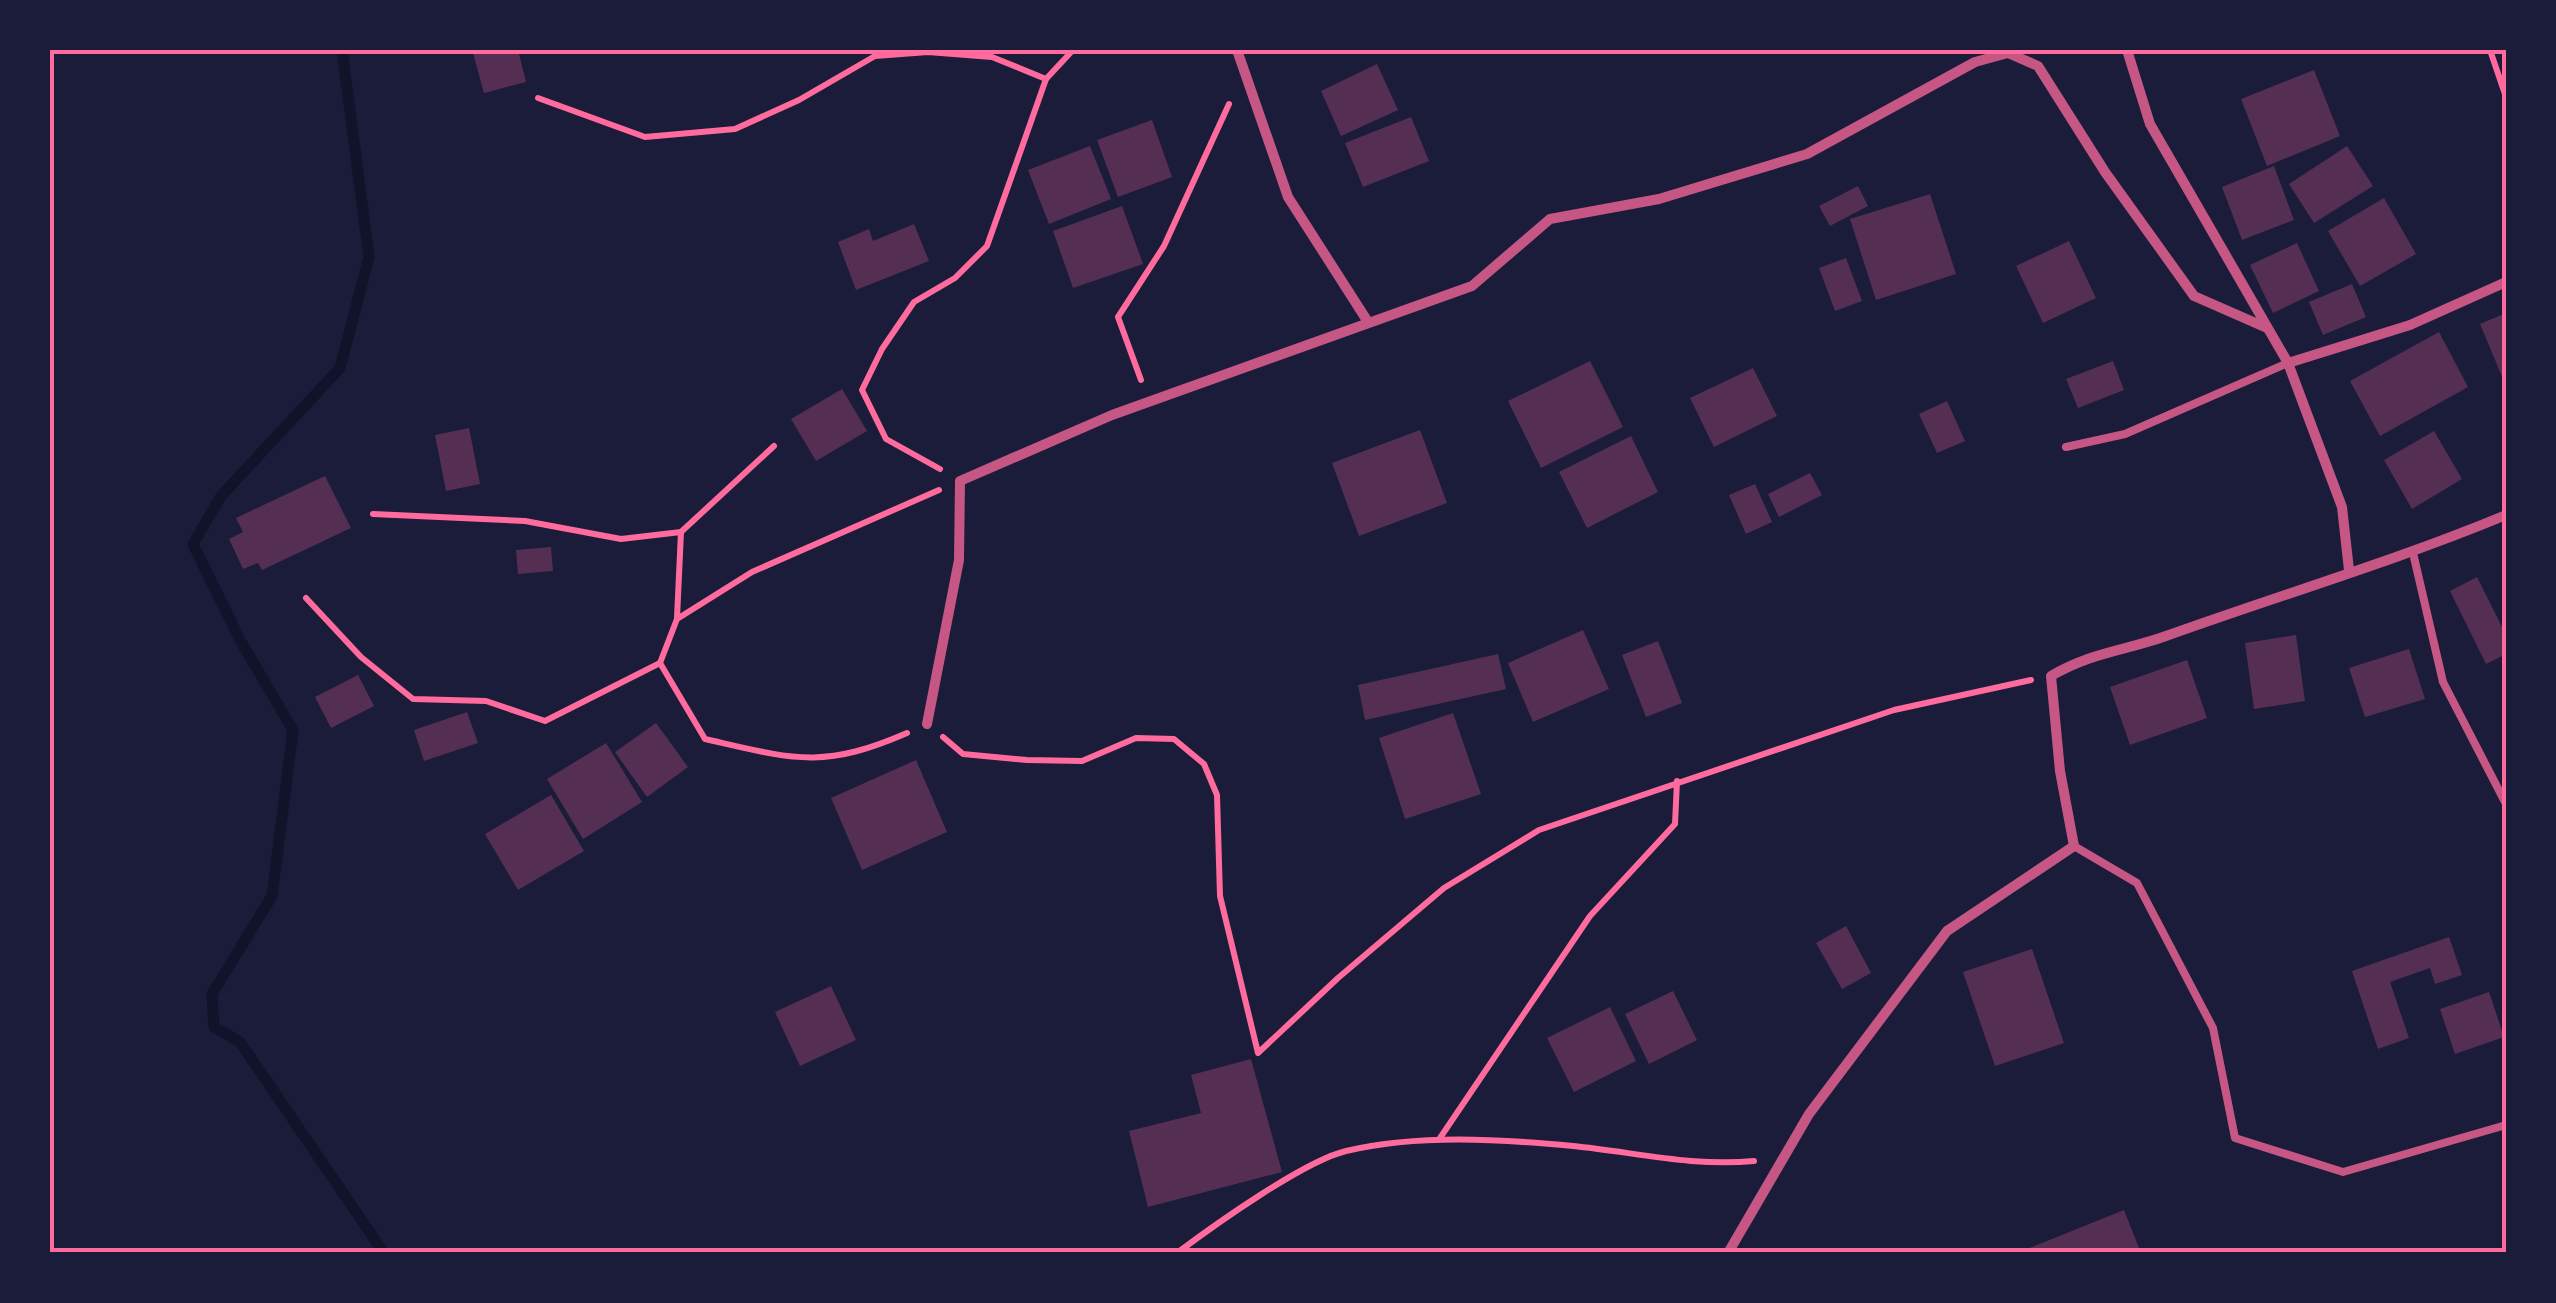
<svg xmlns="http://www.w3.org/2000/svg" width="2556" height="1303" viewBox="0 0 2556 1303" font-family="'Exo 2',sans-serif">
<rect width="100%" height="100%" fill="#1b1b3a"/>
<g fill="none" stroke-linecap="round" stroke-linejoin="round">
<path stroke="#12122b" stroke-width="11" d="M342,50L369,257L340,368L221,496L193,544L240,640L293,730L272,896L212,994L214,1027L240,1042L384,1253"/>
</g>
<g fill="#542f53">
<path d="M485,50H518L526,82L484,93L473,53Z"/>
<path d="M1377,64L1398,110L1341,136L1321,91Z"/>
<path d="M2314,70L2340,136L2267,166L2241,99Z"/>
<path d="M1411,117L1429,161L1363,187L1345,143Z"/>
<path d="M1152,120L1172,177L1118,197L1097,140Z"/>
<path d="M1090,146L1111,199L1049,224L1028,170Z"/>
<path d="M2347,146L2373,186L2314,223L2289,184Z"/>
<path d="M2274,166L2294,220L2242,240L2222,187Z"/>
<path d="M1858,186L1868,206L1830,226L1819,206Z"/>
<path d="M1930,194L1956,274L1876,300L1850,219Z"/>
<path d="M2384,198L2416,254L2360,286L2328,231Z"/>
<path d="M1122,206L1143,264L1073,288L1053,231Z"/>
<path d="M914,224L929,261L856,290L838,242L869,229L873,241Z"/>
<path d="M2069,241L2096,298L2043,323L2016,266Z"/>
<path d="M2297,243L2319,291L2273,313L2250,265Z"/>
<path d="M1846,258L1862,301L1835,311L1819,268Z"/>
<path d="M2352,284L2366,317L2323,335L2309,302Z"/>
<path d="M2506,313V386L2480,324Z"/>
<path d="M2439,332L2468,387L2380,436L2350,381Z"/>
<path d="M1590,361L1623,427L1541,468L1508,401Z"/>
<path d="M2113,361L2124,390L2078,408L2066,379Z"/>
<path d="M1753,368L1777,416L1714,447L1690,398Z"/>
<path d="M842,389L867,431L816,461L791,419Z"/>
<path d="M1947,401L1965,441L1937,453L1919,414Z"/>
<path d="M469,428L480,484L446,491L435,435Z"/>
<path d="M1420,430L1447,503L1359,536L1332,463Z"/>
<path d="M2434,431L2462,479L2412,509L2384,460Z"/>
<path d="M1631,436L1658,492L1587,528L1559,472Z"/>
<path d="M1810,473L1822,495L1779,517L1768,494Z"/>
<path d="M325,476L351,528L262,570L258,563L243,569L229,539L243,532L236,518Z"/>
<path d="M1755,484L1772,522L1746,534L1729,495Z"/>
<path d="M551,547L553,571L518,574L516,550Z"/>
<path d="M2477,577L2506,635V654L2486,664L2450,591Z"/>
<path d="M1583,630L1609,689L1533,722L1508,663Z"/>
<path d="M2296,635L2305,701L2254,709L2245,643Z"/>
<path d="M1658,641L1682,703L1646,717L1622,655Z"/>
<path d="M2409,649L2425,699L2365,717L2349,668Z"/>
<path d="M1498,654L1506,689L1365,720L1358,685Z"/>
<path d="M2187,660L2207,718L2130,745L2110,687Z"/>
<path d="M358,675L374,706L331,728L315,697Z"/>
<path d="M467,712L478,743L424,761L414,730Z"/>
<path d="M1453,713L1481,794L1405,819L1379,738Z"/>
<path d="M656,723L688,767L647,797L615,752Z"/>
<path d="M606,743L642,802L583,839L547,779Z"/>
<path d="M916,760L947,832L862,870L831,798Z"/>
<path d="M551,795L584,851L518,890L485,834Z"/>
<path d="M1846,926L1871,973L1842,989L1816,943Z"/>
<path d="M2449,937L2462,975L2435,984L2430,968L2390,982L2409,1038L2378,1049L2352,971Z"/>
<path d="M2032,949L2064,1043L1995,1066L1963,972Z"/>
<path d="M831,986L856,1040L800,1066L775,1012Z"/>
<path d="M1673,991L1697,1040L1649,1064L1625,1014Z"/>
<path d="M2489,992L2504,1037L2455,1054L2440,1009Z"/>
<path d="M1610,1007L1636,1061L1574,1092L1547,1038Z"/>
<path d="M1251,1059L1282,1172L1148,1207L1129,1131L1201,1113L1191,1075Z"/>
<path d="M2124,1210L2141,1253H2017Z"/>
</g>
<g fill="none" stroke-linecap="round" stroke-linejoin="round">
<g stroke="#ff6b9d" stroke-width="6">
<path d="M2490,50L2506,97"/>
<path d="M538,98L645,137L735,129L799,100L875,56L928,52L992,57L1046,79"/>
<path d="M1141,380L1118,317L1164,246L1229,104"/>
<path d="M940,469L886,439L862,390L882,349L914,302L955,278L987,246L1046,79L1073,50"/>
<path d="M373,514L525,521L621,539L681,532L677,618"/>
<path d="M681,532L774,446"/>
<path d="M306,598L361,657L413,699L486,701L545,721L660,663"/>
<path d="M907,733C822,770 793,759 705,739L660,663L677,619L752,572L939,490"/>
<path d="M943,737L963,754L1027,760L1082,761L1136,738L1174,739L1204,764L1217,795L1220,896L1258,1053L1338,978L1444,888L1539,830L1894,710L2031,680"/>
<path d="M1440,1138L1590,916L1675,824L1677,781"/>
<path d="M1177,1253C1213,1226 1304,1161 1346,1151C1418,1134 1499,1139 1573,1146C1634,1152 1693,1167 1754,1161"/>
</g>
<g stroke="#c65784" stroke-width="8">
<path d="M2066,447L2125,434L2288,363"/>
<path d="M2413,553L2443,682L2506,804"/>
<path d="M2074,846L2137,883L2213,1028L2235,1138L2343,1172L2506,1125"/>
</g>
<g stroke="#c65784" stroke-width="10">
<path d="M1237,50L1288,197L1368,322"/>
<path d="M2127,50L2150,124L2288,363L2342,507L2349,570"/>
<path d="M2288,363L2410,325L2506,282"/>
<path d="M927,724L959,560L960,481L1112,415L1472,286L1550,219L1659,199L1807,154L1975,62L2008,53L2038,66L2105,172L2194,296L2267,328"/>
<path d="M1728,1253L1809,1114L1947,931L2074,846L2060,771L2051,676C2092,652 2124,651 2166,636C2280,595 2395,561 2506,515"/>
</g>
</g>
<rect width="2556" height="1303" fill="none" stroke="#1b1b3a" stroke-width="105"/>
<rect x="52" y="52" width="2452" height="1198" fill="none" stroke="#ff6b9d" stroke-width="4"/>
</svg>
